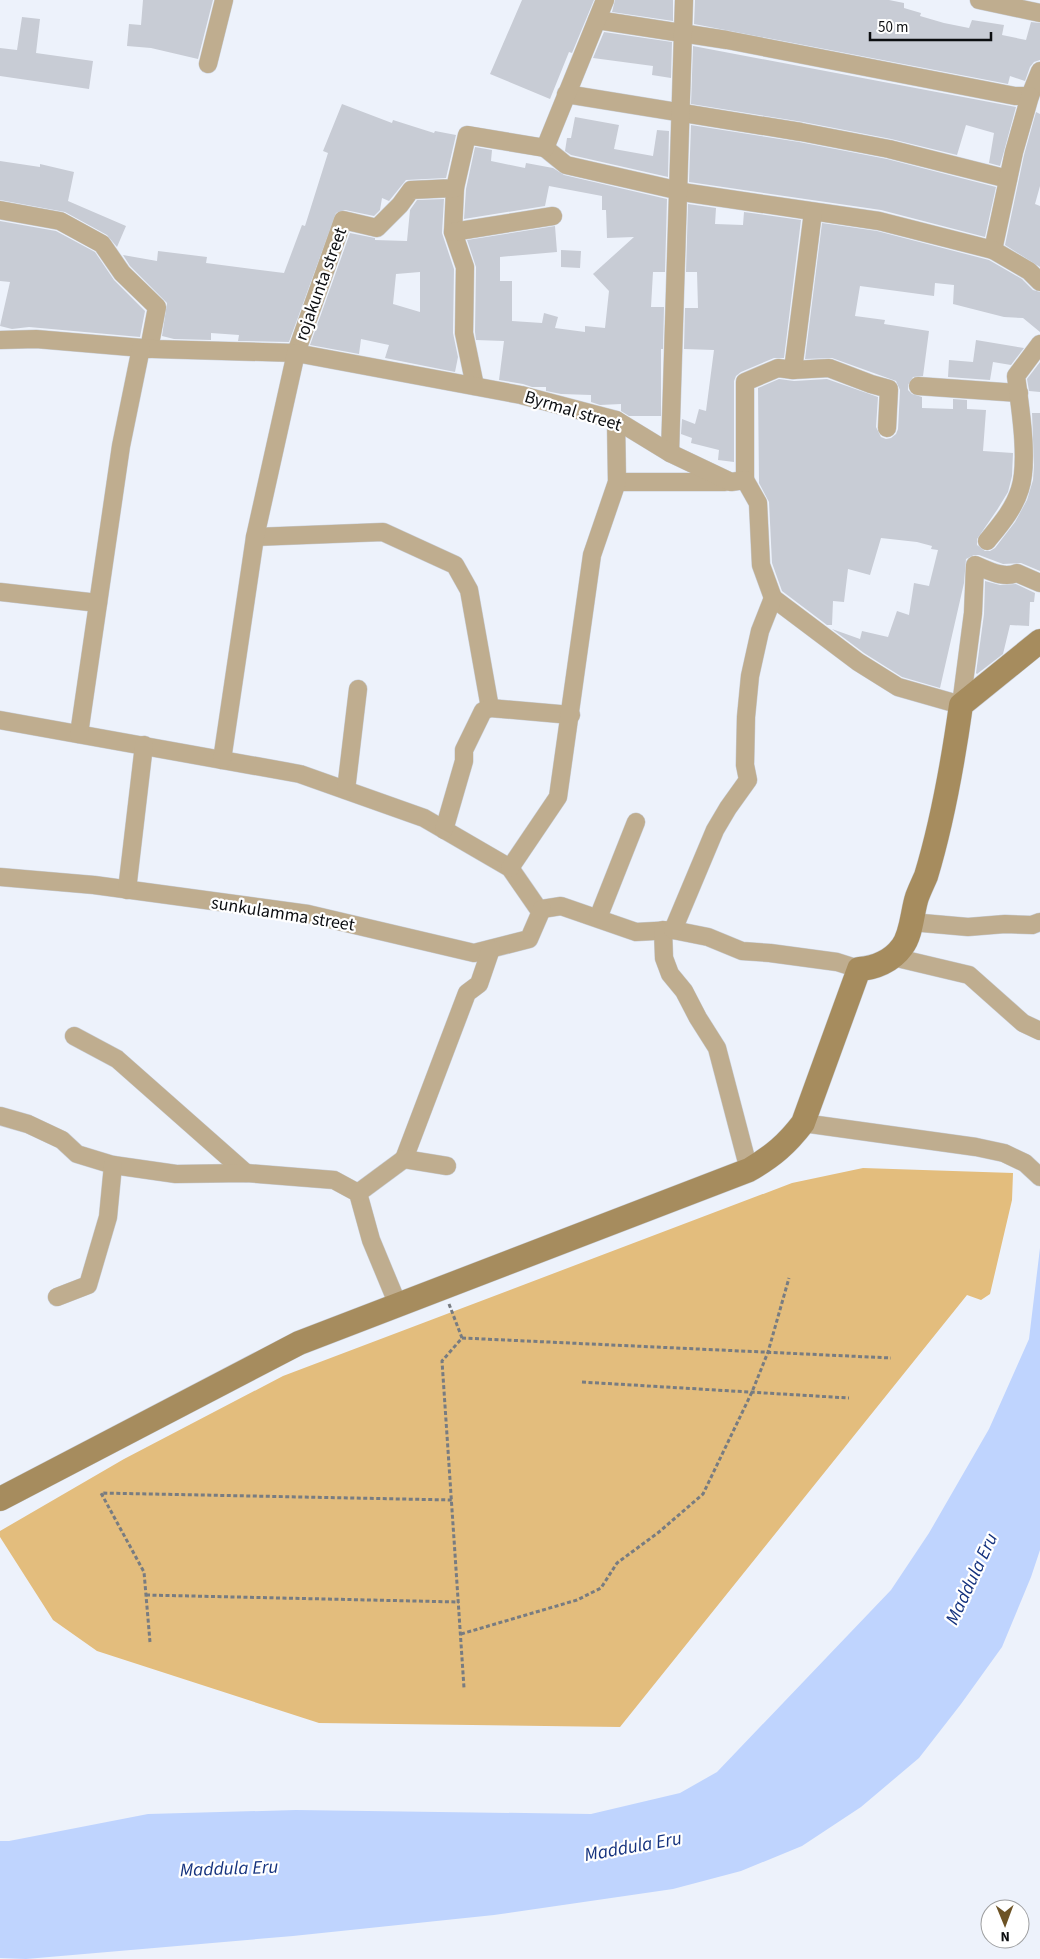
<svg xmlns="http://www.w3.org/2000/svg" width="1040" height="1959" viewBox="0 0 1040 1959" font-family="'Source Sans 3',sans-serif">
<rect width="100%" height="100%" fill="#edf2fb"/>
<path fill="#e3bd7d" d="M863,1168L1013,1173L1012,1200L990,1294L981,1300L967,1295L620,1727L319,1723L97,1651L53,1620L0,1537V1531L124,1459L283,1376L792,1183Z"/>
<path fill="#bfd4fe" d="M1040,1248V1550L1031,1577L1002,1647L961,1704L919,1758L861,1807L802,1846L741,1871L673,1889L494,1915L293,1936L26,1959L0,1958V1841H9L148,1814L296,1810L591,1814L680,1793L717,1772L891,1590L929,1533L989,1429L1029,1339Z"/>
<g fill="#c8ccd5" fill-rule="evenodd">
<path d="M143,0H213L198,59L151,48L127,46L129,24L141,25Z"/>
<path d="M522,0H594L572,53L569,52L550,99L490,74Z"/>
<path d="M615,0H673V21L612,12Z"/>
<path d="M695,0H889L904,3V8L921,13L920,16L944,23L969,28L972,20L1004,25L1002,35L1026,40L1031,22L1040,23V60L1034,62L1030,67L1025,81L1010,76L1008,84L694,24Z"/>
<path d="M22,17L40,19L36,53L93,61L89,89L0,76V48L17,50Z"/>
<path d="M604,32L672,42L671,78L652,75L653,66L593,58Z"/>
<path d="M693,46L1016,107L1000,166L989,163L994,133L966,125L957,155L891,139L803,122L691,104Z"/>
<path d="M342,104L392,123L393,120L434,133L435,131L456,135L446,178L406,180L389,201L382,198L380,210L374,216L345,210L336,213L289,342L238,341L239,335L211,333V340L174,339L162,336L167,303L130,266L123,255L157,261L158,251L207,257L206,263L284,273L302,225L305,226L328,153L323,151Z"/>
<path d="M1036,112L1040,114V186L1035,204L1040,206V267L1005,245L1024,155Z"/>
<path d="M575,117L619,125L614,149L653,156L657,130L669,131L668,177L571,155L565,151L567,138H571Z"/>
<path d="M691,125L799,142L887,159L996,187L985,237L881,210L689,182Z"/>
<path d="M475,147L492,150L491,161L525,168L526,163L553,168L564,175L667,199L665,272H653L651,307H664L663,349H661V416H629L621,411V404L600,405L591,402V395L561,394L546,391V387H532L523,384L499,380L504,341L476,340L475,332L476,267L467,240L555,226L557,252L500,257V281H512V321L542,323L544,313L558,317L555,328L585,332V326L605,328L609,291L593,274L634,237L607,238L606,210H602V196L549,186L545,206L464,219L466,189Z"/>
<path d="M0,161L40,167V164L74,172L68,201L126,226L117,247L107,235L65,212L0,200Z"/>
<path d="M444,199L442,233L454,269L453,333L458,357L455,372L385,358L389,345L361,339L359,354L310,345L350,233L375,238V240L407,241L410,210L417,200ZM420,272V312L393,304L396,274Z"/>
<path d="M688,204L716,208L715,224L743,225L744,212L801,220L784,358H774L741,372L736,376L734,381V462L718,460L719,450L691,443L692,438L681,434L682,419L695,424L699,409L706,411L714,350L684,349L685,308H698L697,272H686Z"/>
<path d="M0,221L56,231L95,252L114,280L145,311L140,337L29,327L12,329L0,326L10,282L0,281Z"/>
<path d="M822,223L877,231L989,260L1022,279L1033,290L1040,292V332L1023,318L1004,317L953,304L954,285L935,283L934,296L860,286L855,316L885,320L884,324L929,331L923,376L913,377L908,385V390L912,394L922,397V408L953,409V399L967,400V409L986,410L983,451L1013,453L1012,476L1008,492L997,510L977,539V545L985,551H990L995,548L1015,522L1027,500L1033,480L1034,465L1032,413H1040V571L1021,563L1003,564L979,555H974L966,559L964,583L940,688L902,677L864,653L832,629L860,639L862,631L888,637L897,611L909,615L914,583L929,586L938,550L931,549L932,546L917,542L881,538L870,575L848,569L844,602L833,601L832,625H827L782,591L772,563L769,502L759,483L758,388L779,379L794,381L827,379L878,397L876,427L881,437L886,439L891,438L896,434L898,429L900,390L896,381L832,358L805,359Z"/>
<path d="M561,250L581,251L580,268L561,267Z"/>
<path d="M976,340L1024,348L1011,365L993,362L990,380L948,377L949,360L973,362Z"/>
<path d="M1040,362V392L1029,391L1027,379Z"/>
<path d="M985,581L1000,585L1016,584L1035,593L1034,602H1030L1029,626L1010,625L1003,654L977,674L976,673L984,614Z"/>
</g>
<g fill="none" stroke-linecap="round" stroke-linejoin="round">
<g stroke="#c9ced6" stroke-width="19">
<g id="minor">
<path d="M979,0L1040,13"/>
<path d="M597,20L727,40L1015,96H1030L1040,71"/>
<path d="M208,64L224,0"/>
<path d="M566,94L801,132L889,149L1008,179"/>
<path d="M545,148L566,165L689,193L879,221L993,250L1014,152L1030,96"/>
<path d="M455,188L453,232L465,267L464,333L475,386"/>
<path d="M0,210L60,221L102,244L122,273L157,307L149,349"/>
<path d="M453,232L553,216"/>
<path d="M993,250L1029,271L1040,282"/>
<path d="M0,340L36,339L154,349L296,353L343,220L377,228L400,205L411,190L455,188L467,135L545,148L605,0"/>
<path d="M793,370L829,368L871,384L889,389L887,428"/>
<path d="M918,386L1019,393"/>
<path d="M670,453L684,0"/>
<path d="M745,480V382L778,368L793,370L813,212"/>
<path d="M617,482H725"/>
<path d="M255,537L383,532L455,565L469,590L490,708"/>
<path d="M987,541C1000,525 1014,509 1020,489C1029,461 1020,406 1016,376L1040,344"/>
<path d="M0,592L98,603"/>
<path d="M773,598L858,662L898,687L961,705L973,613L975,565C988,570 1003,579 1017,573L1040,583"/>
<path d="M0,720L300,774L424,818L510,868L537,907L542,909L561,906L636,932L673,930L708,937L742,951L770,953L837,962L859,969"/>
<path d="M79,734L121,446L141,348"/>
<path d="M222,760L255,537L296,353L521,395L616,420L670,453L731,482L745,480L758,503L761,565L773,598"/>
<path d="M346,790L358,689"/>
<path d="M444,830L464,761V750L483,711L490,708L571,715"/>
<path d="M510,868L558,797L592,555L617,482L616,420"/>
<path d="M0,877L94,885L308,914L474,953L529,939L542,909"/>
<path d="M127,890L144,745"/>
<path d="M598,918L636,822"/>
<path d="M911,922L968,927L1005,924L1032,925L1040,922"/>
<path d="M663,930L664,958L670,974L684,991L698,1018L717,1048L749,1170"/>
<path d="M673,930L715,830L728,808L748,780L745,765L746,717L750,676L760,631L773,598"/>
<path d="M893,957L969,975L1023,1023L1040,1031"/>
<path d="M74,1036L117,1059L246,1173"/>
<path d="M0,1116L28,1124L62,1140L77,1154L113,1165L176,1174L246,1173L334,1180L358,1193L371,1240L398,1305"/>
<path d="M803,1123L976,1147L1004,1153L1025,1163L1040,1177"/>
<path d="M404,1159L467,993L479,984L491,949"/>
<path d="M358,1193L404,1159L447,1166"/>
<path d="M57,1297L88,1285L108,1217L113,1165"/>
</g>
</g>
<g stroke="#c9ced6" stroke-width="25">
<path id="secondary" d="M0,1499L299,1343L749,1170C773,1156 787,1144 803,1123L859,969C875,968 892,961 902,947C912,934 912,912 917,897C920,889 923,883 926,876C943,820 953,762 961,705L1040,641"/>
</g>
<g stroke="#787c81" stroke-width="3" stroke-dasharray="4 2.5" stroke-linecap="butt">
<path d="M449,1304L462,1338L442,1361L464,1688"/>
<path d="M462,1338L891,1358"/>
<path d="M582,1382L849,1398"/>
<path d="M146,1595L459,1602"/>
<path d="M461,1634L577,1600L601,1588L617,1563L659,1532L703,1494L752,1392L768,1352L789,1278"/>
<path d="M150,1642L144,1572L101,1493L452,1500"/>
</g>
<use href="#minor" stroke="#bfad8f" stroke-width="18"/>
<use href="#secondary" stroke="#a68c5e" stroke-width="24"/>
</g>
<g text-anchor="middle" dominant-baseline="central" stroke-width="4.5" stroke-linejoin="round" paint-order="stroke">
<g font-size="18" fill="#0c0e11" stroke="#fff">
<text transform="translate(321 284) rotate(-70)">rojakunta street</text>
<text transform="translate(573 411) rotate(17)">Byrmal street</text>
<text transform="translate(283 914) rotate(9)">sunkulamma street</text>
</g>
<g font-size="19" font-style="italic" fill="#14327e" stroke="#fff">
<text transform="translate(972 1579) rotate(-65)">Maddula Eru</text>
<text transform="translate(633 1847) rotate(-10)">Maddula Eru</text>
<text transform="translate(229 1869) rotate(-2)">Maddula Eru</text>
</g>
</g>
<g transform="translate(1005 1924) rotate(179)"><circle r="24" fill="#ffffff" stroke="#9e9fa0"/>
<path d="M0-4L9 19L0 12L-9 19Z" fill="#6d5325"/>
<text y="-8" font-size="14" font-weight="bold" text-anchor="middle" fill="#0c0e11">N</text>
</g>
<path d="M870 32v8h121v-8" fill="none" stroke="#0c0e11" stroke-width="2.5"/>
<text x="878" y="32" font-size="15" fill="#0c0e11" stroke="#ffffff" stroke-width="4" paint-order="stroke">50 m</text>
</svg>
